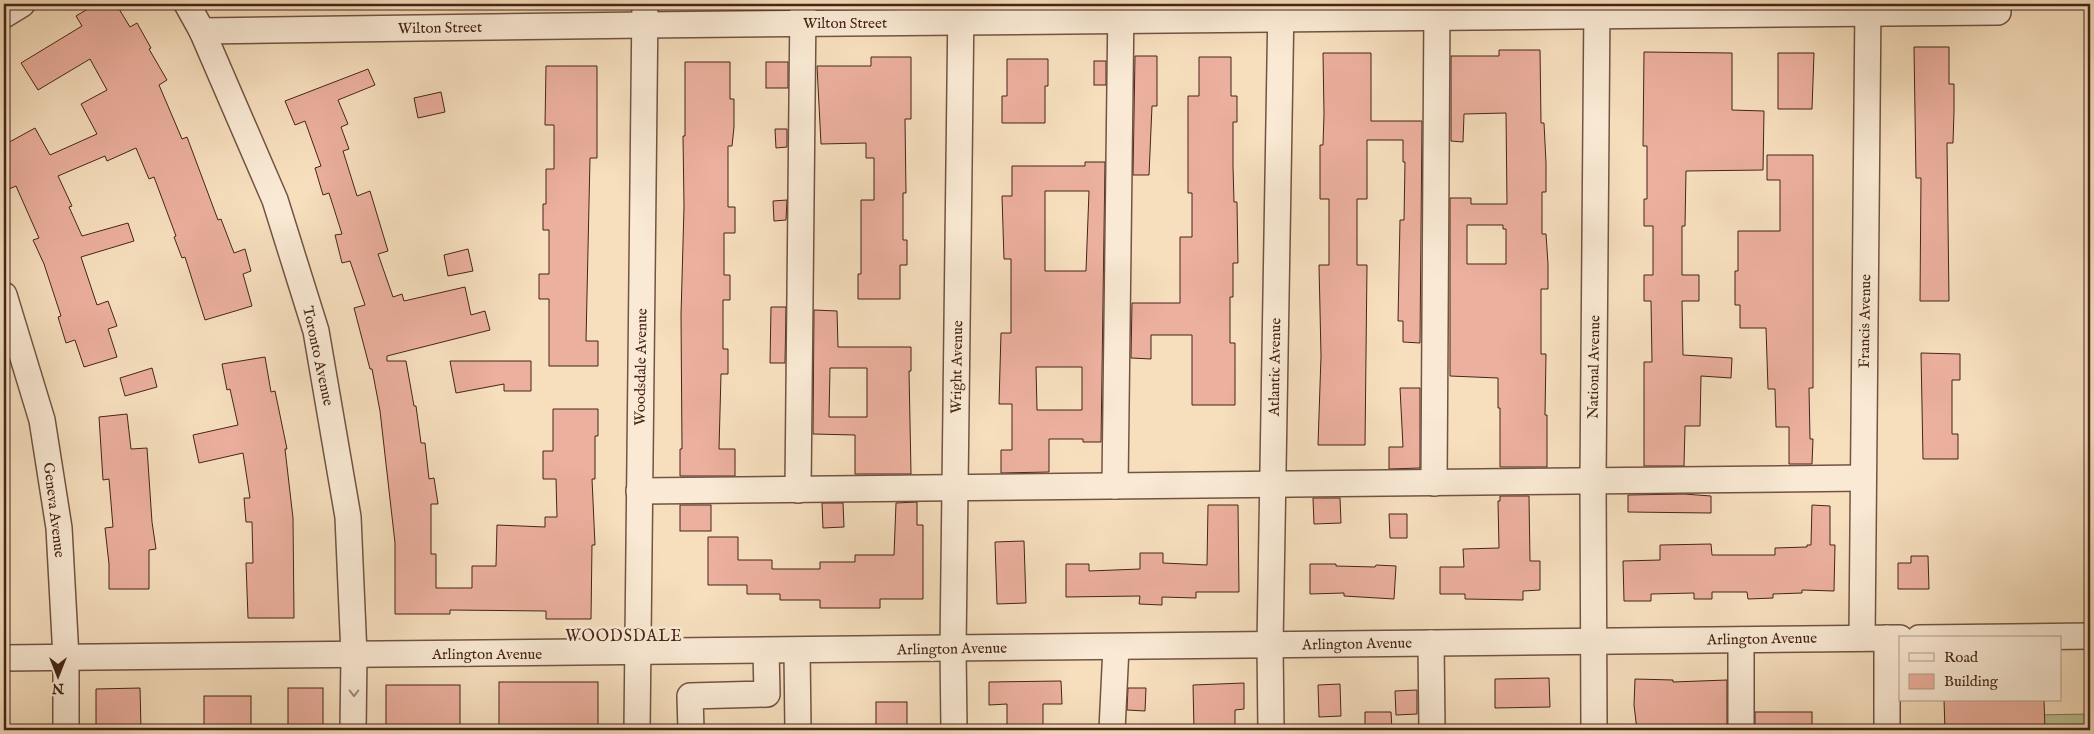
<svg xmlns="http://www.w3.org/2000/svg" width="2094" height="734" viewBox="0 0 2094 734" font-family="'IM FELL English',serif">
<rect width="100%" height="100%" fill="#f7dfbe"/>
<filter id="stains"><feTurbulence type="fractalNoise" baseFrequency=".004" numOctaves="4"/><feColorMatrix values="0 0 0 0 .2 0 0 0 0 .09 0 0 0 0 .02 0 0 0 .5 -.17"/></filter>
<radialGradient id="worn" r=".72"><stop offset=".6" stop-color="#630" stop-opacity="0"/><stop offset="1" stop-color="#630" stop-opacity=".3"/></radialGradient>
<path fill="#bcc292" stroke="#807456" d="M2090,714V730H2035V715Z"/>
<g fill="#ecb09e" stroke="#452519" fill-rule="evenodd">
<path d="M96,4H116L130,27L137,23L151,48L149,49L167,80L159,85L182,139L187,137L218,220L221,219L234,253L245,249L251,271L243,274L252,306L205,320L185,257L182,258L174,237L176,236L154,177L149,179L136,148L107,161L105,156L58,176L72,206L69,207L82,236L128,223L134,241L81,257L97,305L108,301L117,326L108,329L117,357L84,367L75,340L66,343L58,317L61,316L44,264L33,240L39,238L16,186L9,189L4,177V145L35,128L50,155L97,134L81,104L107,90L90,59L38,90L21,63L82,26L76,16Z"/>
<path d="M1914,47H1949V84H1954V111L1953,143H1947L1949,301H1920L1921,178H1916Z"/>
<path d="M1499,50H1540L1541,123H1544L1546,163V192H1542V234H1546L1548,264V289H1541V354H1546L1545,415H1547V467H1500V408H1498V378L1450,376V198H1471V204H1507L1506,113L1464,114L1463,142L1451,141V56H1499ZM1467,225H1503V229H1506V264H1467Z"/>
<path d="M1644,52L1732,53V110L1764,111L1763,170L1686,171L1685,226H1682V275H1699V301H1682L1683,355L1732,358L1731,378L1701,376L1700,426H1685L1684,466H1644V362H1652L1651,301H1644V275H1653V226H1644V199H1647V146H1643Z"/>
<path d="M1323,53H1371V121H1422L1420,343L1403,342V321H1398L1400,220H1404L1405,162H1403V140H1367V199H1357V265H1367L1365,445H1318L1321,356L1319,265H1329V199H1320V145H1323L1324,114Z"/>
<path d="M1778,53H1814L1812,109H1778Z"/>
<path d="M1135,56H1157V106H1152L1149,175H1133Z"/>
<path d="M871,57H911V119H905L906,193H903V240H907V265H900V299H858V274H861V200H874V158H866V143L821,144L817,66H871Z"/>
<path d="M1199,57H1231V96H1237V122H1233V166L1234,202H1237L1238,263H1233V297H1230V343H1235V405H1192V335H1151V359L1131,358L1132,303H1180V237H1192V193H1188V96H1199Z"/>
<path d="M1007,59H1048V86H1045V123H1002V96H1007Z"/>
<rect x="1094" y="61" width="12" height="24"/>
<path d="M685,62H730V99H734V127L732,146H728V207H735V233H724V275H730V300H723V349H728V374H721L719,449H735V476H680V449H682L681,315L684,207L683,136H685Z"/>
<rect x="766" y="62" width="22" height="26"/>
<path d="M546,66H597V158H590L586,341H598V366H549V299H539V274H549V230H543V204H546V169H554V125H545Z"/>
<path d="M368,69L375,85L338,100L348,124L341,127L349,149L343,151L357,196L370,191L388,251L378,254L393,297L402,294L404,301L465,287L471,315L485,311L490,330L387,356V361H406L414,406H416L421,443H425L429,479L434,478L438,504H431V554H436V588H472V566H496L497,525L545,527V517H557L556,479H543V451H553V409H598V436H595V479H592L595,545H592L591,619H546V611L450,610V614H395V543L380,411L372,369H370L354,308L365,305L350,261L342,263L335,235L342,234L329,193L323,195L315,168L321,166L305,121L295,125L285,101Z"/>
<path d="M441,92L445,112L418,118L414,98Z"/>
<path d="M775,129H787V147L776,148Z"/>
<path d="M1767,155H1813V388H1809L1810,439H1813L1812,464H1789V427H1776L1775,389H1768L1766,328H1740V305H1735V271H1738V231H1780V180H1767Z"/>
<path d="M1085,162H1105L1101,442H1083V439H1049V472L1001,473V450H1012V404H999L1001,333H1011V259H1004L1002,196H1012V166H1085ZM1045,191H1089L1086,271H1045ZM1036,367H1082V410H1037Z"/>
<path d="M787,200L786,220L774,221L773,201Z"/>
<path d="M468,249L473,271L448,276L444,255Z"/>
<path d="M771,307H786L785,363H770Z"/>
<path d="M814,310L837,311L838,347H911V371H909L911,474H855V435L813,434ZM830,368H867V417H829Z"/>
<path d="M1921,353L1960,354V380H1952V434H1958V459H1923Z"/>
<path d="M265,357L271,392L275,391L287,449H285L293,518L294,618H248L246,563H253L252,522H246L244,498H250L243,453L199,463L193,435L238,425L230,389L227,390L222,364Z"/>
<path d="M450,361H531V391H504V384L456,393Z"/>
<path d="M152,368L157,387L125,396L120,378Z"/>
<path d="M1400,388H1420V468L1389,469V447H1403Z"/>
<path d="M127,414L131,449L147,448L152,522L156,549L149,550V589H109V564L105,528L113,527L109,479L103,480L99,417Z"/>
<path d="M1684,494L1711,496V513L1628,512V495Z"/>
<path d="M1500,496H1529L1530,561H1540V590L1523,591V600L1465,599V594H1440V567H1464L1463,549L1499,548L1498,501H1500Z"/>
<path d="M1313,498H1340L1341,523L1314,524Z"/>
<path d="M917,502V525H923V599H880V608H820V600H780V594H747V585H708V537H738V560H772V569H820V562H855V555H894L896,503Z"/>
<path d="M822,503H843L844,527L823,528Z"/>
<rect x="680" y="505" width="31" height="26"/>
<path d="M1208,505H1238L1239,592H1196V598L1162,597V605L1139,604L1140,596L1066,597V564H1089V571L1140,569V553H1163V563L1207,565Z"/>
<path d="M1812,505L1830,506V545H1835L1834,591L1802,590V593L1773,594V598L1748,599L1747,592H1712V599H1694V593L1651,594V601H1624L1623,561L1660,560V545L1711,544L1712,555H1775V548L1807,547V545H1811Z"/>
<path d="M1389,514H1407V538H1390Z"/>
<path d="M1024,541L1026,603L997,604L995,542Z"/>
<path d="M1911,556H1928L1929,589H1898V563H1911Z"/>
<path d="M1310,564H1336V566L1375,567L1376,565L1396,566L1394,599L1344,596V593L1310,594Z"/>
<path d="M1549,678L1550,707L1495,708V679Z"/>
<path d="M1635,679L1673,680V682L1727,680V730H1637L1634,705Z"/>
<path d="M1061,681L1062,704H1043V730H1007V704L989,705V682Z"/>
<rect x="499" y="682" width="99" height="48"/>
<path d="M1244,683V709L1235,710V730H1194L1193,685Z"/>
<path d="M1340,684L1341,716L1319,717L1318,685Z"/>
<rect x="386" y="685" width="74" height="45"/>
<path d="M140,688L141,730H96V689Z"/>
<rect x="288" y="688" width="35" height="42"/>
<path d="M1128,688H1146L1145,711L1127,710Z"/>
<path d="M1417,690V714L1396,715L1395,691Z"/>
<rect x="204" y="696" width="47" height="34"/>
<path d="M1944,700H2044L2045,730H1945Z"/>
<rect x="876" y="702" width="31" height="28"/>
<path d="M1365,712H1391L1392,730H1365Z"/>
<rect x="1755" y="712" width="57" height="18"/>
</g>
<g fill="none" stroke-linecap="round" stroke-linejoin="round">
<g stroke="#725442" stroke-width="28">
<g id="minor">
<path d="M187,4L202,31L275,200L316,331L348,517L354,655L353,730"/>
<path d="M4,15L22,4"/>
<path d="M202,31L644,25L1998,12"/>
<path d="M4,295L42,420L59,528L66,658V730"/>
<path d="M1434,483L1437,4"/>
<path d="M1115,486L1121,4"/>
<path d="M798,490L803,4"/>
<path d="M639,491L1863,478"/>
<path d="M1862,638L1868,4"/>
<path d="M1887,638V730"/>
<path d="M1919,638L2090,636"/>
<path d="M1741,640V730"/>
<path d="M1431,643L1432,730"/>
<path d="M797,651L798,730"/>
<path d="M4,658L1900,638"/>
<path d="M637,730L645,4"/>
<path d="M691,730L690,696L767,694L766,651"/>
<path d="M954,730L953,649L961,4"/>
<path d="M1112,730L1116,647"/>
<path d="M1271,730L1270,645L1281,4"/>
<path d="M1594,730L1593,481L1597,4"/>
</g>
</g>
<use href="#minor" stroke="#faead5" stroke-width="25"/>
</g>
<defs><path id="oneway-chevron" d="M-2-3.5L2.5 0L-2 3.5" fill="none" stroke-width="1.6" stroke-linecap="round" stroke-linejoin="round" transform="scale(1.25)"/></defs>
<use stroke="#a08877" href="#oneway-chevron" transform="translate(354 693) rotate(90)"/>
<g text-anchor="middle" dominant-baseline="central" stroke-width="5" stroke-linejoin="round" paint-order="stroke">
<g font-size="15" fill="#452519" stroke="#faead5">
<text x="845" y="23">Wilton Street</text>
<text transform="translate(440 28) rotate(-1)">Wilton Street</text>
<text transform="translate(1865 321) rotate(-89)">Francis Avenue</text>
<text transform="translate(318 356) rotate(78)">Toronto Avenue</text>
<text transform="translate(641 367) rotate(-89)">Woodsdale Avenue</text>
<text transform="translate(957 367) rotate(-89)">Wright Avenue</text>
<text transform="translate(1275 367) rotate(-89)">Atlantic Avenue</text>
<text transform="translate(1594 367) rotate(-89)">National Avenue</text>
<text transform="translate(54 510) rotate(83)">Geneva Avenue</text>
<text transform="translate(1762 639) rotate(-1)">Arlington Avenue</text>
<text transform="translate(1357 644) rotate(-1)">Arlington Avenue</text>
<text transform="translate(952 649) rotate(-1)">Arlington Avenue</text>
<text x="487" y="654">Arlington Avenue</text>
</g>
<g font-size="16" letter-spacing="1" fill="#452519" stroke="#faead5">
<text x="624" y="637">WOODSDALE</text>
</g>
</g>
<rect width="2094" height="734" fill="none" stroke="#f7dfbe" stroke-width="20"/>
<rect x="5" y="5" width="2084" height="724" fill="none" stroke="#452519" stroke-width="2.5"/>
<rect x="10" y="10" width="2074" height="714" fill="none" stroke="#452519"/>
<rect x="1899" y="636" width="162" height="65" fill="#faead5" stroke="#b29b8a"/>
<rect x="1909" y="653" width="25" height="8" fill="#faead5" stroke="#b29b8a"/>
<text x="1944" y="662" font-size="15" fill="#452519">Road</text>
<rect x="1909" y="674" width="25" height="15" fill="#ecb09e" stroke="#b29b8a"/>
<text x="1944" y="686" font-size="15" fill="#452519">Building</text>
<g transform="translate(58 676) rotate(180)" stroke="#faead5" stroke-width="4" paint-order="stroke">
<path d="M0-4L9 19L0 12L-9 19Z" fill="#452519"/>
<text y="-8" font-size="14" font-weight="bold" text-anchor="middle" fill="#452519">N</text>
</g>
<rect width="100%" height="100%" filter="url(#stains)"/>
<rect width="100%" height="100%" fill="url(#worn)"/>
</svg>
